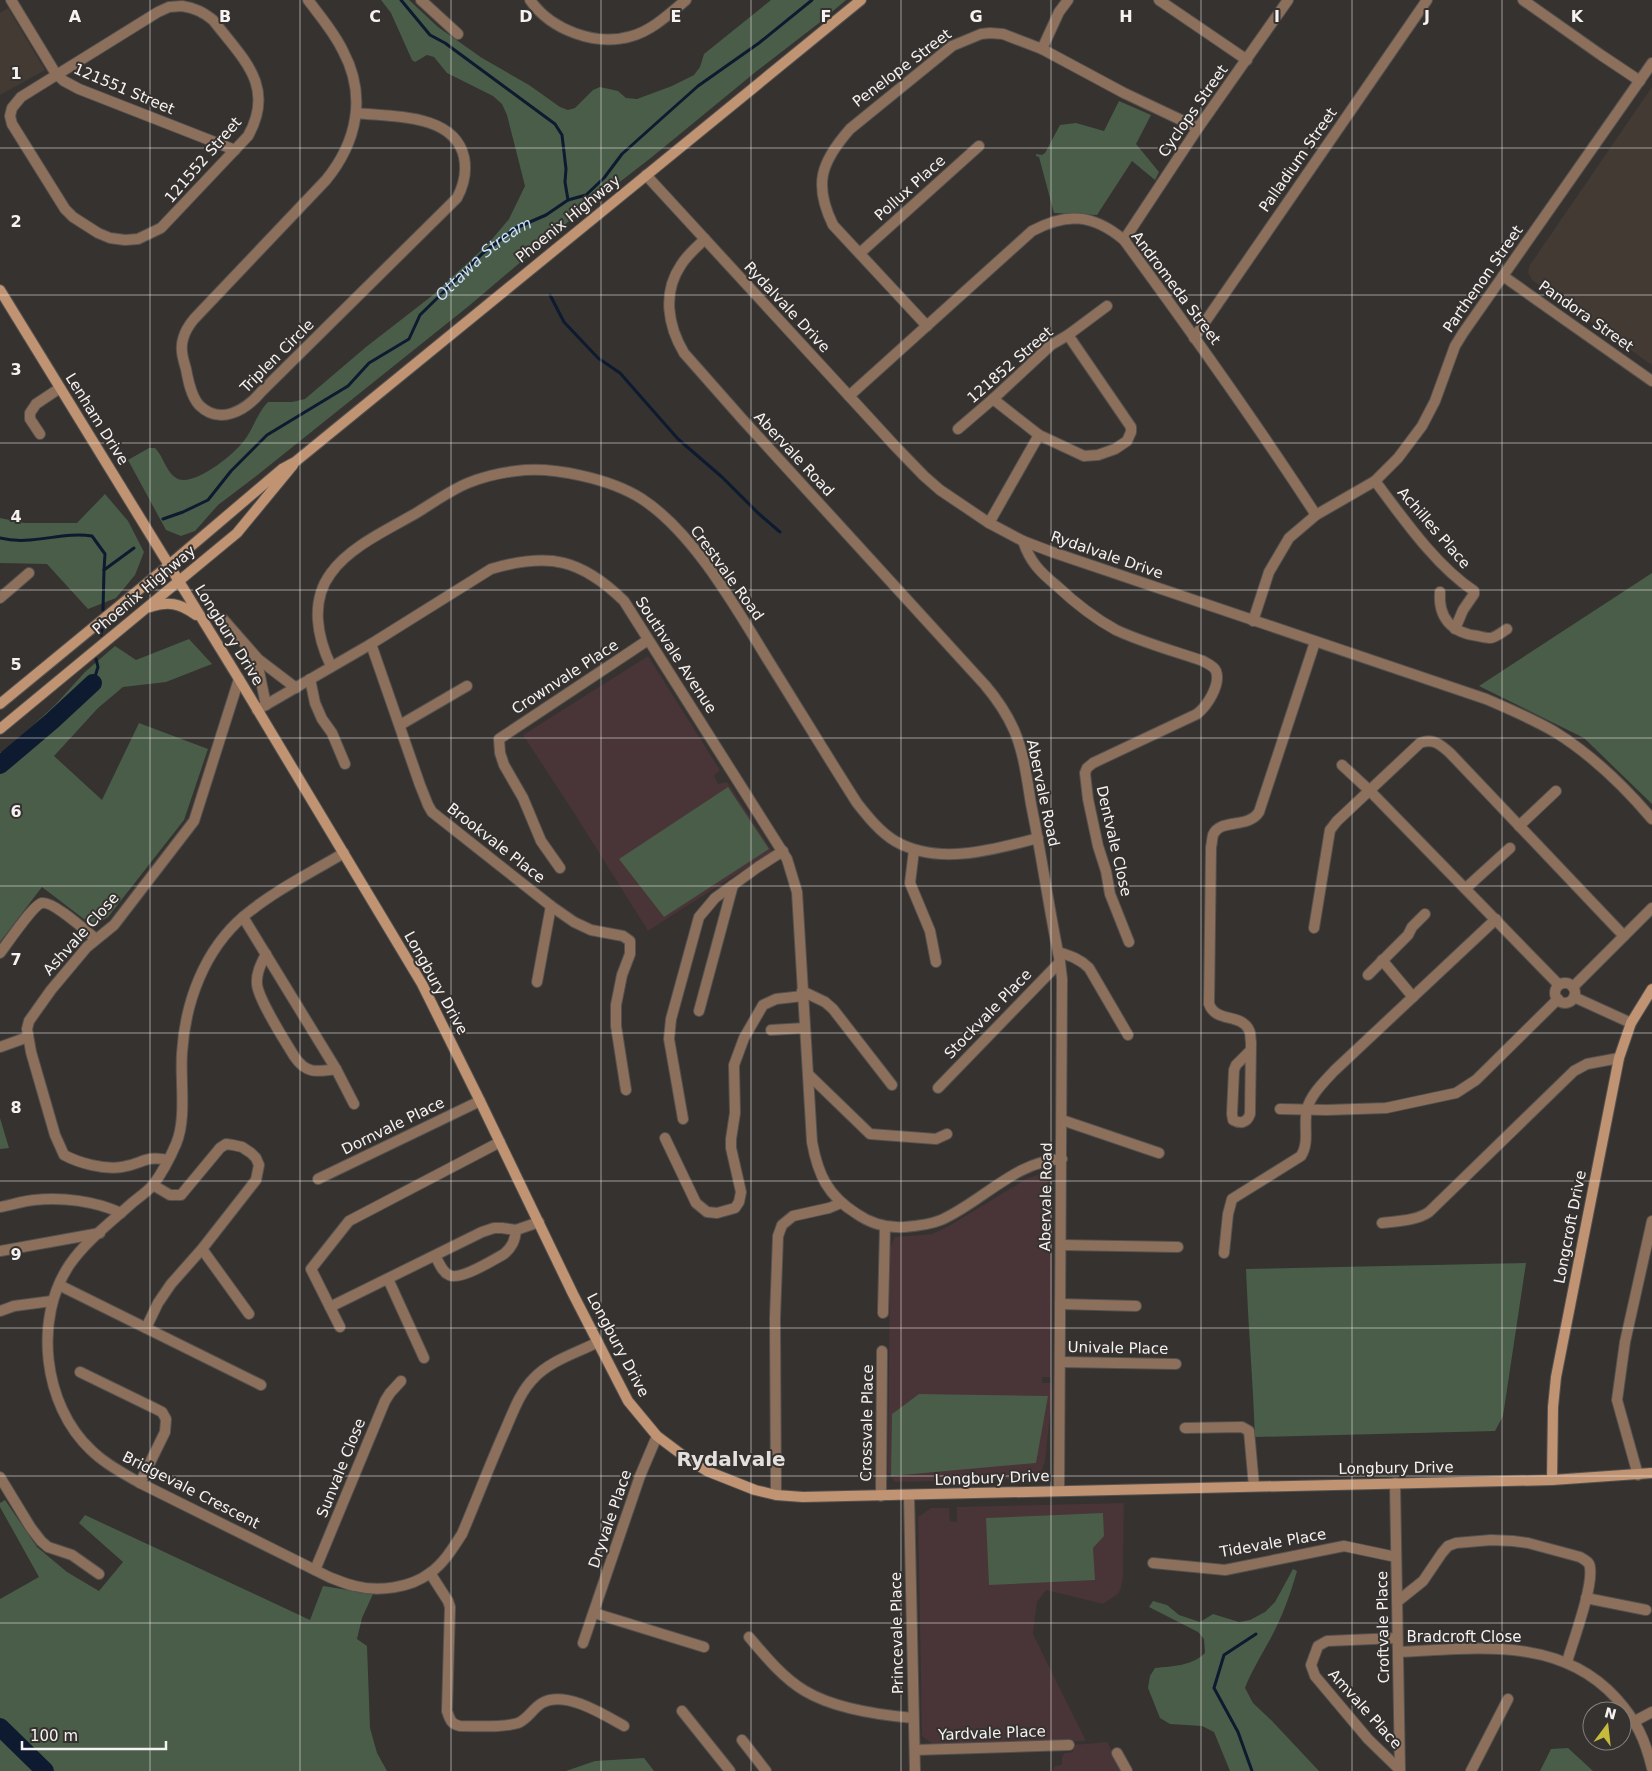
<svg xmlns="http://www.w3.org/2000/svg" width="1652" height="1771" viewBox="0 0 1652 1771" font-family="'DejaVu Sans',sans-serif">
<rect width="100%" height="100%" fill="#353230"/>
<g fill="#433a34">
<path d="M8,8L45,70L0,95V13Z"/>
<path d="M1652,87V365L1532,280L1528,272L1530,265Z"/>
</g>
<g fill="#493437">
<path d="M648,656L720,770L714,776L718,784L727,782L772,851L648,931L576,816L523,735Z"/>
<path d="M1045,1172L1052,1198L1051,1377H1042V1383H1051L1052,1396L1045,1461L1040,1475L1017,1479L895,1482L888,1473L890,1247L895,1237L932,1234L949,1226L1026,1179Z"/>
<path d="M1124,1503L1123,1577L1121,1588L1118,1594L1103,1604L1046,1590L1037,1602L1033,1634L1086,1741L935,1746L922,1736L918,1517L931,1508H949L950,1521L957,1522V1507Z"/>
<path d="M1107,1742L1124,1771H1052L1055,1766L1062,1765V1757L1065,1753L1073,1752L1072,1745Z"/>
</g>
<g fill="#495d48">
<path d="M381,0H409L438,27L482,58L529,85L560,107L568,110L575,108L593,90L600,87L618,91L626,98L637,99L672,86L694,75L700,67L704,54L771,0H846L819,23L758,70L652,157L568,222L470,305L255,477L218,505L195,531L181,536L166,530L128,460L149,448H155C164,457 166,473 178,479C195,486 233,455 243,442C253,430 257,413 268,402H292L305,399L366,347L433,295L488,244L509,219L525,186L507,115L502,104L493,96L447,73L434,57L427,55L415,62L412,60L391,13Z"/>
<path d="M1119,101L1151,115L1136,144L1159,172L1155,180L1132,161L1097,215L1054,213L1039,157L1036,156V154L1042,155L1045,153L1060,125L1076,123L1104,131Z"/>
<path d="M105,494L128,521L144,552L135,575L116,598L88,609L47,564L0,563V518L24,523H77Z"/>
<path d="M1652,573V804L1584,738L1479,686Z"/>
<path d="M189,639L212,664L166,682L123,687L98,708L54,756L102,800L139,723L208,749L184,820L108,917L93,926L42,887L0,942V752L3,753L55,705L85,672L115,646L136,660Z"/>
<path d="M728,787L769,849L664,917L619,859Z"/>
<path d="M0,1118L9,1148L0,1149Z"/>
<path d="M1526,1263L1503,1416L1495,1431L1255,1437C1253,1381 1248,1325 1246,1269Z"/>
<path d="M919,1394L1048,1396L1036,1463L891,1476L892,1414Z"/>
<path d="M5,1500L37,1547L67,1572L99,1591L123,1562L79,1523L85,1515L310,1620L323,1586L373,1594L362,1618L357,1639L367,1646L370,1728L377,1753L387,1771H0V1599L39,1577L0,1507V1503Z"/>
<path d="M1103,1513L1104,1536L1093,1548L1095,1580L989,1585L986,1518Z"/>
<path d="M1293,1569L1297,1571C1290,1596 1281,1620 1268,1643C1260,1658 1251,1672 1245,1688L1253,1703L1272,1721L1319,1771H1230L1214,1732L1202,1726L1170,1724L1160,1718L1148,1688L1150,1676L1155,1668C1173,1666 1192,1666 1205,1653L1204,1639L1198,1632L1149,1607L1153,1601L1167,1605L1179,1615L1200,1622L1213,1614L1239,1622L1250,1620L1265,1612L1275,1602Z"/>
<path d="M1568,1748L1593,1771H1540L1551,1749Z"/>
<path d="M644,1758L654,1771H566L595,1761Z"/>
</g>
<g fill="none" stroke-linecap="round" stroke-linejoin="round">
<g stroke="#0d1a2f" stroke-width="3">
<path d="M401,0L430,35L445,43L555,124L562,135L566,169L565,182L568,200"/>
<path d="M550,295L564,322L598,358L620,373L678,439L722,477L758,513L780,532"/>
<path id="s1" d="M163,519L183,512L208,500L231,471L267,435L348,386L369,363L409,339L420,315L483,253L516,228L546,215L568,200L586,195L604,178L622,154L661,119L698,86L759,43L812,0"/>
<path d="M0,538C32,546 62,531 92,536L105,554L104,570"/>
<path d="M103,610L104,570L134,548"/>
<path d="M101,635L102,629"/>
<path d="M93,683L98,667L96,659"/>
<path d="M1252,1771L1238,1732L1214,1688L1224,1655L1256,1634"/>
</g>
<g stroke="#0d1a2f" stroke-width="18">
<path d="M0,765L52,721L93,683"/>
<path d="M0,1727L45,1771"/>
</g>
<g stroke="#54514f" stroke-width="12">
<g id="street">
<path d="M11,0L56,74L64,81L79,89L235,150"/>
<path d="M308,0C320,16 334,32 343,51C367,96 357,142 326,180L194,319C189,325 185,331 183,339C180,349 183,359 186,369C188,380 191,396 199,405C220,426 246,410 261,392L457,198C464,185 467,172 464,157C454,113 391,117 356,113"/>
<path d="M421,0L458,34"/>
<path d="M530,0C551,30 596,47 632,36C653,30 670,13 686,0"/>
<path d="M1159,0L1247,60"/>
<path d="M1523,0L1601,55L1640,81"/>
<path d="M182,6C195,8 203,12 213,20C243,59 276,86 248,136L161,228L138,239L125,240L110,238L98,233L73,217L65,209L12,124L10,116L12,108L21,97L158,12L169,7Z"/>
<path d="M1042,49L1059,12L1068,0"/>
<path d="M646,175L895,446L924,476L940,490L989,523L1023,541L1052,552L1486,699C1509,709 1533,719 1555,732C1592,755 1624,786 1652,819"/>
<path d="M705,239C697,247 687,255 681,265C662,293 668,326 684,353L744,421L985,685C996,698 1007,714 1014,730C1024,753 1027,780 1031,804C1042,857 1049,910 1060,962L1062,979L1059,1491"/>
<path d="M1124,240L1198,128L1288,0"/>
<path d="M860,253L979,146"/>
<path d="M1503,276L1652,381"/>
<path d="M927,326L833,225C813,184 821,162 850,129L952,46L981,34L990,33L1003,34L1042,49L1124,93L1198,128"/>
<path d="M1194,338L1427,0"/>
<path d="M849,396L1032,231C1067,212 1093,214 1124,240C1190,330 1255,421 1316,515"/>
<path d="M993,399L1039,435L1084,456L1098,455L1115,449L1127,441L1131,432V427L1068,335"/>
<path d="M958,429L993,399L1051,345L1068,335L1107,306"/>
<path d="M40,434L30,419V413L36,404L60,388"/>
<path d="M1375,481C1403,518 1435,565 1474,591V594L1463,610L1455,629"/>
<path d="M989,523L1039,435"/>
<path d="M1023,541C1030,562 1040,572 1057,586C1075,603 1094,618 1116,630C1144,643 1174,651 1203,661C1208,664 1214,666 1216,671C1221,685 1207,706 1197,714L1093,763L1087,768L1085,773L1088,799L1098,846L1106,871L1110,894L1129,942"/>
<path d="M1440,592C1438,618 1452,633 1478,636C1482,637 1486,638 1490,638C1495,638 1502,632 1507,629"/>
<path d="M0,598L29,573"/>
<path d="M223,619L258,659L296,688"/>
<path d="M1253,621L1269,572L1289,538L1316,515L1375,481L1398,458L1422,426L1435,401L1455,346L1463,333L1652,63"/>
<path d="M371,644L420,785L428,805L432,812L551,906L574,922L591,930L623,936L630,941V954L622,975L616,1005V1026L626,1090"/>
<path d="M256,657L266,705"/>
<path d="M331,666C317,637 310,601 331,573C350,546 391,528 418,512C434,502 451,490 468,483C483,477 499,473 516,471C553,466 611,479 642,499C694,533 736,608 768,660C798,708 827,756 857,803C868,817 880,832 895,841C938,866 993,850 1038,838"/>
<path d="M310,679L315,703L322,719L332,733L345,764"/>
<path d="M257,710L371,644L491,569C549,552 581,559 624,601L787,859L797,892L812,1142C818,1175 828,1196 857,1214C870,1223 887,1228 904,1227C916,1226 929,1225 941,1220C982,1202 1015,1161 1062,1159"/>
<path d="M400,725L467,686"/>
<path d="M1342,765L1370,791L1559,985"/>
<path d="M1519,826L1556,791"/>
<path d="M914,850L910,883L930,931L936,962"/>
<path d="M344,853C310,873 274,891 244,916C204,950 185,1003 182,1053C180,1081 187,1118 176,1144C170,1158 162,1173 153,1185C147,1192 139,1197 132,1203C111,1222 86,1241 70,1264C33,1318 43,1405 91,1450C105,1464 123,1473 140,1483L329,1577C337,1580 346,1584 355,1586C379,1592 410,1588 430,1573C444,1563 453,1548 462,1534C476,1501 489,1467 503,1435C512,1415 519,1393 534,1378C551,1360 577,1353 598,1342"/>
<path d="M560,868L541,841L523,798L504,765L500,753L499,739L648,640"/>
<path d="M1466,888L1510,848"/>
<path d="M243,917L336,1069L354,1104"/>
<path d="M1314,928L1330,830L1337,821L1420,743C1433,738 1440,744 1450,753L1624,936"/>
<path d="M1058,952C1071,956 1080,959 1089,968L1128,1035"/>
<path d="M0,953C7,944 33,905 42,903C53,901 86,931 96,939"/>
<path d="M266,954C261,964 256,973 257,984C258,999 285,1041 294,1056C306,1074 316,1072 336,1069"/>
<path d="M1382,960L1413,997"/>
<path d="M1368,975L1408,935L1412,927L1425,914"/>
<path d="M537,982L551,906"/>
<circle cx="1565" cy="993" r="10"/>
<path d="M1573,987L1652,908"/>
<path d="M802,991L825,1002L833,1009L892,1085"/>
<path d="M1574,997L1631,1023"/>
<path d="M699,1011L733,885"/>
<path d="M771,1030L805,1028"/>
<path d="M0,1047L28,1037"/>
<path d="M1251,1050L1236,1065L1234,1070L1232,1114L1233,1120C1240,1124 1247,1123 1250,1114L1251,1042C1250,1038 1251,1033 1249,1030C1241,1013 1216,1023 1209,1004L1211,847C1212,844 1212,838 1213,835C1220,818 1248,829 1259,812L1315,642"/>
<path d="M808,1074L870,1134L936,1139L947,1134"/>
<path d="M938,1088L1060,962"/>
<path d="M1280,1109L1327,1110L1386,1108L1456,1093L1476,1080L1558,999"/>
<path d="M683,1119L669,1039L671,1019L699,917L715,898L758,867L783,851"/>
<path d="M1062,1120L1159,1153"/>
<path d="M665,1138L696,1203L707,1212L717,1213L735,1208L739,1202L741,1192L731,1148V1139L735,1113L734,1065L744,1038L763,1005L776,999L803,996"/>
<path d="M168,1160C144,1155 143,1164 122,1167C104,1170 79,1163 64,1155L55,1135L31,1052L27,1029L29,1021L51,990L87,947L114,925L194,821L239,679"/>
<path d="M318,1179L480,1101"/>
<path d="M0,1207C11,1205 23,1201 34,1200C63,1197 95,1201 121,1213"/>
<path d="M1382,1223C1397,1221 1416,1221 1429,1212L1574,1071L1587,1064L1619,1058"/>
<path d="M1061,1245L1178,1247"/>
<path d="M202,1249L249,1314"/>
<path d="M0,1251L100,1233"/>
<path d="M1224,1253L1228,1214L1232,1199L1301,1156C1310,1142 1303,1125 1307,1109C1311,1094 1324,1082 1334,1071L1496,919"/>
<path d="M435,1256C439,1262 442,1272 449,1275C460,1281 493,1260 504,1254C512,1247 515,1241 516,1230"/>
<path d="M388,1279L424,1358"/>
<path d="M59,1285L261,1385"/>
<path d="M1060,1304L1136,1306"/>
<path d="M330,1307L482,1232L494,1228H502L516,1230L539,1222"/>
<path d="M0,1311L14,1306L52,1301"/>
<path d="M883,1313L885,1226"/>
<path d="M340,1327L311,1269L349,1221L500,1142"/>
<path d="M146,1328L158,1303L171,1284L202,1249L256,1180L259,1165L256,1158L251,1153L242,1147L233,1145L226,1144L220,1148L181,1195H170L153,1185"/>
<path d="M1060,1362L1176,1364"/>
<path d="M80,1372L154,1408L162,1412L166,1419L165,1432L140,1483"/>
<path d="M1185,1428L1242,1427L1249,1431L1254,1486"/>
<path d="M1638,1475L1617,1400L1625,1342L1652,1221"/>
<path d="M0,1477L31,1528L41,1541L48,1547L72,1555L99,1574"/>
<path d="M1395,1483L1400,1771"/>
<path d="M776,1495L775,1318L778,1236L782,1225L793,1216L829,1208L841,1203"/>
<path d="M909,1495L915,1771"/>
<path d="M881,1496L882,1351"/>
<path d="M1153,1563L1225,1570L1344,1546L1396,1557"/>
<path d="M315,1570L385,1401L390,1393L401,1381"/>
<path d="M430,1573L448,1601L450,1607L447,1711C450,1720 451,1724 460,1726C478,1726 501,1728 518,1723C528,1719 533,1708 542,1703C565,1690 603,1714 624,1726"/>
<path d="M1586,1598L1646,1610"/>
<path d="M1398,1601L1423,1581L1442,1553L1448,1546L1456,1543L1491,1540L1513,1541L1528,1543L1580,1557C1585,1560 1590,1562 1590,1568C1593,1588 1573,1641 1567,1662"/>
<path d="M594,1613L704,1647"/>
<path d="M749,1637C765,1656 783,1678 805,1691C835,1709 879,1715 913,1718"/>
<path d="M1397,1638L1327,1641L1318,1646L1311,1665L1315,1676L1368,1739L1400,1770"/>
<path d="M583,1643L640,1476L657,1436"/>
<path d="M1398,1652C1474,1649 1559,1635 1616,1698C1636,1720 1645,1739 1652,1768"/>
<path d="M682,1711L730,1771"/>
<path d="M1635,1721L1652,1712"/>
<path d="M742,1740L766,1771"/>
<path d="M915,1750L1069,1745"/>
<path d="M1117,1753L1127,1771"/>
<path d="M1471,1771L1508,1699"/>
</g>
</g>
<g stroke="#54514f" stroke-width="12">
<g id="secondary">
<path d="M0,290L239,679L422,984L480,1101L573,1294L628,1401L657,1436L689,1460L707,1471L755,1490L776,1495L803,1497L1552,1480L1652,1473"/>
<path d="M150,607C168,601 180,603 196,615"/>
<path d="M0,704L169,565L269,480L282,469L295,462L861,0"/>
<path d="M0,729L237,533L293,465"/>
<path d="M1552,1480L1553,1407L1556,1377L1619,1058L1631,1023L1652,989"/>
</g>
</g>
<use href="#street" stroke="#8d705c" stroke-width="10"/>
<use href="#secondary" stroke="#c09372" stroke-width="10"/>
</g>
<path fill="none" stroke="#f5f2f1" stroke-width="1" stroke-opacity="0.55" d="M150,0V1771M300,0V1771M451,0V1771M601,0V1771M751,0V1771M901,0V1771M1051,0V1771M1201,0V1771M1352,0V1771M1502,0V1771M0,148H1652M0,295H1652M0,443H1652M0,590H1652M0,738H1652M0,886H1652M0,1033H1652M0,1181H1652M0,1328H1652M0,1476H1652M0,1623H1652"/>
<g text-anchor="middle" dominant-baseline="central" stroke-width="4" stroke-linejoin="round" paint-order="stroke">
<g font-size="15" fill="#f5f2f1" stroke="#353230">
<text transform="translate(902 68) rotate(-37)">Penelope Street</text>
<text transform="translate(124 89) rotate(23)">121551 Street</text>
<text transform="translate(1193 111) rotate(-55)">Cyclops Street</text>
<text transform="translate(203 160) rotate(-49)">121552 Street</text>
<text transform="translate(1298 160) rotate(-55)">Palladium Street</text>
<text transform="translate(910 188) rotate(-42)">Pollux Place</text>
<text transform="translate(568 219) rotate(-39)">Phoenix Highway</text>
<text transform="translate(1483 279) rotate(-55)">Parthenon Street</text>
<text transform="translate(1176 288) rotate(53)">Andromeda Street</text>
<text transform="translate(787 307) rotate(47)">Rydalvale Drive</text>
<text transform="translate(1586 316) rotate(35)">Pandora Street</text>
<text transform="translate(277 356) rotate(-45)">Triplen Circle</text>
<text transform="translate(1010 365) rotate(-41)">121852 Street</text>
<text transform="translate(97 419) rotate(58)">Lenham Drive</text>
<text transform="translate(794 454) rotate(47)">Abervale Road</text>
<text transform="translate(1434 528) rotate(49)">Achilles Place</text>
<text transform="translate(1107 555) rotate(19)">Rydalvale Drive</text>
<text transform="translate(727 573) rotate(54)">Crestvale Road</text>
<text transform="translate(144 590) rotate(-40)">Phoenix Highway</text>
<text transform="translate(229 635) rotate(58)">Longbury Drive</text>
<text transform="translate(676 655) rotate(57)">Southvale Avenue</text>
<text transform="translate(565 677) rotate(-33)">Crownvale Place</text>
<text transform="translate(1043 793) rotate(78)">Abervale Road</text>
<text transform="translate(1114 841) rotate(77)">Dentvale Close</text>
<text transform="translate(496 843) rotate(38)">Brookvale Place</text>
<text transform="translate(81 934) rotate(-48)">Ashvale Close</text>
<text transform="translate(436 983) rotate(61)">Longbury Drive</text>
<text transform="translate(988 1014) rotate(-46)">Stockvale Place</text>
<text transform="translate(393 1126) rotate(-26)">Dornvale Place</text>
<text transform="translate(1046 1197) rotate(-89)">Abervale Road</text>
<text transform="translate(1570 1227) rotate(-79)">Longcroft Drive</text>
<text transform="translate(618 1345) rotate(62)">Longbury Drive</text>
<text transform="translate(1118 1348) rotate(1)">Univale Place</text>
<text transform="translate(867 1423) rotate(-89)">Crossvale Place</text>
<text transform="translate(341 1468) rotate(-68)">Sunvale Close</text>
<text transform="translate(1396 1468) rotate(-1)">Longbury Drive</text>
<text transform="translate(992 1478) rotate(-2)">Longbury Drive</text>
<text transform="translate(191 1490) rotate(27)">Bridgevale Crescent</text>
<text transform="translate(610 1519) rotate(-71)">Dryvale Place</text>
<text transform="translate(1273 1543) rotate(-10)">Tidevale Place</text>
<text transform="translate(1383 1627) rotate(-91)">Croftvale Place</text>
<text transform="translate(897 1633) rotate(-91)">Princevale Place</text>
<text x="1464" y="1637">Bradcroft Close</text>
<text transform="translate(1365 1709) rotate(48)">Amvale Place</text>
<text transform="translate(992 1733) rotate(-2)">Yardvale Place</text>
</g>
<g font-size="16" font-style="italic" fill="#cadcf9" stroke="#353230">
<text stroke="none"><textPath href="#s1" startOffset="421">Ottawa Stream</textPath></text>
</g>
<g font-size="20" font-weight="bold" fill="#e4e0dd" stroke="#353230">
<text x="731" y="1459">Rydalvale</text>
</g>
</g>
<g font-size="16" text-anchor="middle" font-weight="bold" fill="#f5f2f1" stroke="#353230" stroke-width="4" stroke-linejoin="round" paint-order="stroke">
<text x="75" y="22">A</text>
<text x="225" y="22">B</text>
<text x="375" y="22">C</text>
<text x="526" y="22">D</text>
<text x="676" y="22">E</text>
<text x="826" y="22">F</text>
<text x="976" y="22">G</text>
<text x="1126" y="22">H</text>
<text x="1277" y="22">I</text>
<text x="1427" y="22">J</text>
<text x="1577" y="22">K</text>
<text x="16" y="79">1</text>
<text x="16" y="227">2</text>
<text x="16" y="375">3</text>
<text x="16" y="522">4</text>
<text x="16" y="670">5</text>
<text x="16" y="817">6</text>
<text x="16" y="965">7</text>
<text x="16" y="1113">8</text>
<text x="16" y="1260">9</text>
</g>
<g transform="translate(1607 1726) rotate(15)"><circle r="24" fill="#353230" stroke="#827f7d"/>
<path d="M0-4L9 19L0 12L-9 19Z" fill="#c8bb3b"/>
<text y="-8" font-size="14" font-weight="bold" text-anchor="middle" fill="#f5f2f1">N</text>
</g>
<path d="M22 1741v8h144v-8" fill="none" stroke="#f5f2f1" stroke-width="2.5"/>
<text x="30" y="1741" font-size="15" fill="#f5f2f1" stroke="#353230" stroke-width="4" paint-order="stroke">100 m</text>
</svg>
